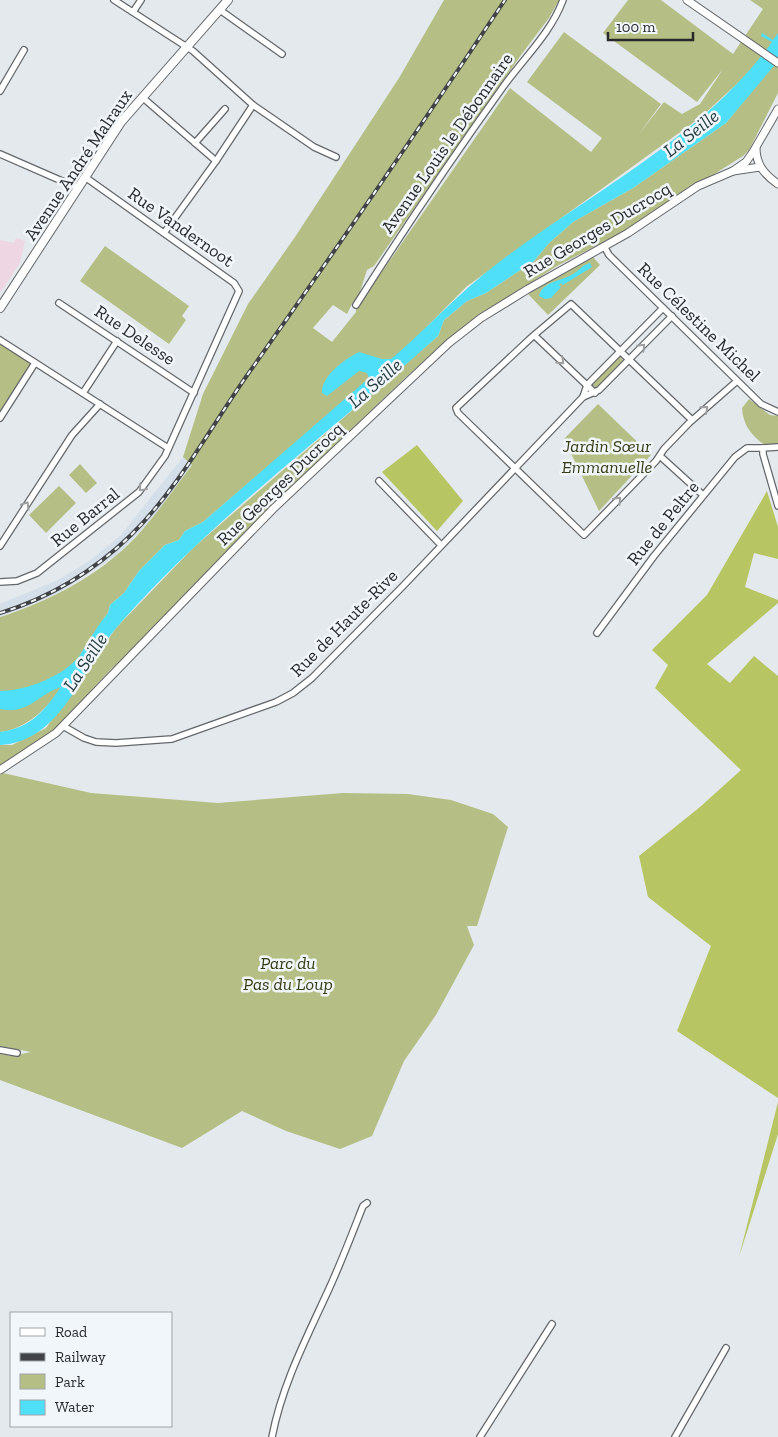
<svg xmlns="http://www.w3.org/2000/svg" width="778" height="1437" viewBox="0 0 778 1437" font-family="'Zilla Slab',serif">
<rect width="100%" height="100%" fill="#e4e9ed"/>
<path fill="#d4dfe9" d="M183,457L192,464L152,519L118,554L57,594L0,617V604L58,580L92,559L121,535Z"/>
<path fill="#eed7e2" d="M16,238L25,241L20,263L0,293V240L14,243Z"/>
<g fill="#b5bf85">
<path d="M444,0H559L549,18L521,55L374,266L367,270L356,304L353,302L347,314L333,305L313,328L332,342L356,312V305L358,306L510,88L591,152L602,138L527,82L564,32L661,104L639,134L664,102L682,114L700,104L723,69L697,102L603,33L628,0H661L733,54L763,9L750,0H778V40L740,81L701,117L466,287L408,346L203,522L185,531L179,540L165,545L139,571L124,593L110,605L108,613C77,653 56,725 0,732V617C50,601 98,576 135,538C156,515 174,489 192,465L183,457L203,394L248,304L295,237L399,78Z"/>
<path d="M778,59V93L749,150L743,156L619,234L557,266L469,322L406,377L266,511L119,663L112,668L53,731L0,767V745H12L46,728L116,628L193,548L438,336L444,320L467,301L486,293L534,261L549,243L573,222L633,188L726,123Z"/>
<path d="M105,246L189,306L182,316L186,320L169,344L80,281Z"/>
<path d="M593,257L600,265L548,315L528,294Z"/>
<path d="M0,340L35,363L0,418Z"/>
<path d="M619,355L624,362L596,390L591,385Z"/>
<path d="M749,399L770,415L778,416V445L766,446C752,436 743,426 742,408Z"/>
<path d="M598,404L651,455L599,511L564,439Z"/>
<path d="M80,464L97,483L86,493L69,475Z"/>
<path d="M59,486L76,503L46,533L29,515Z"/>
<path d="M3,773L91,793L218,803L343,793L408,794L451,800L493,814L508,827L477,926H467L474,945L436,1015L404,1061L372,1136L340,1149L286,1131L242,1111L182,1148L0,1080V1054L12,1056L31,1052L0,1046V775Z"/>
</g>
<g fill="#b7c562">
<path d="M417,445L463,501L437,531L382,472Z"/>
<path d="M767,491L778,527V559L754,553L745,587L778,600V603L707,664L730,683L754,656L778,676V1098L677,1031L711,946L648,897L639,856L700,807L741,770L655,688L668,665L652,650L707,595Z"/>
<path d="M778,1102V1134L739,1257Z"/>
</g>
<g fill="#4fdff9">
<path d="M762,33L773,40L778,33V61L726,123L633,188L573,222L549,243L534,261L486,293L467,301L444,320L438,336C331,432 212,518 117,627C82,668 62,742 0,745V732C32,727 43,712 61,687C37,695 28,715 0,709V691C25,691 65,676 80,655C89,641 97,626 108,613L110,605L124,593L139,571L165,545L179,540L185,531L203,522L369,378L367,373L359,371L327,396L322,393C321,376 345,359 359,352L382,359H391C428,328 459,292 498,263C588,194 705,136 772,42L761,36Z"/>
<path d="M590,263L592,267L563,285L561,283L559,285L561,287L551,298L545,299L539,296C542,281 563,281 573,274C580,270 582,265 590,263Z"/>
</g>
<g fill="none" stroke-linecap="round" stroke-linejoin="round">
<g stroke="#63676b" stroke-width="8">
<g id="minor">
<path d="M114,0L193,51L253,105L314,147L336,157"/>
<path d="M220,10L282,54"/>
<path d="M133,12L141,0"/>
<path d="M0,91L24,50"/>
<path d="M142,97L216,161L164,233"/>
<path d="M195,143L225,109"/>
<path d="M0,154L78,188"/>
<path d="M216,161L253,105"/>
<path d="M604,246L609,255L761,404L778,412"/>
<path d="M59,303L194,393"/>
<path d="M356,305C403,231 452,158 503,87C523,59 551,33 563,0"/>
<path d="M535,336L595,393"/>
<path d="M0,340L168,448"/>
<path d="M83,393L117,341"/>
<path d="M583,397L599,390L672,316"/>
<path d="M0,418L35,363"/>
<path d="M692,420L571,304L533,336L456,408L458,413L584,535L656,461L664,449L689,423L737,381"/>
<path d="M778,447L763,448V454L778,506"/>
<path d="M660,456L703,495"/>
<path d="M379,481L441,545"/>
<path d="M0,546L72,435L100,404"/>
<path d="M0,582L17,581L37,573L139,492L165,456L239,291L234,283L85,177"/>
<path d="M597,633L654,556L735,457L747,448H763"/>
<path d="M63,726L84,738L96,742L116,743L172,739L276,702L293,693L312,678L403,586L583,397L587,385L663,308"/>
<path d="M0,1050L17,1053"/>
<path d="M272,1437C282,1385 306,1339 328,1291C341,1263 352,1234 363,1206L367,1203"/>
<path d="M480,1437L552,1324"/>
<path d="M675,1437L726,1348"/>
</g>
</g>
<g stroke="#63676b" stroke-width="9">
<g id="tertiary">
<path d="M687,0L778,63"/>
<path d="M756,148C756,165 765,175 778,184"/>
<path d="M733,171L760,167"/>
<path d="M0,770L56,733L273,509L449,343L481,318L528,289L628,233L698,186L733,171L746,162L753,152L778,109"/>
</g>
</g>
<g stroke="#63676b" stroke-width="10">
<path id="secondary" d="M0,308L121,122L228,0"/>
</g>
<use href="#minor" stroke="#fff" stroke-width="5.5"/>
<use href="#tertiary" stroke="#fff" stroke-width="7"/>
<use href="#secondary" stroke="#fff" stroke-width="8"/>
<g stroke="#414346" stroke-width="4">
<path id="rail" d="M0,613C49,598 94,571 131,535C178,489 210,428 248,374C335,251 421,126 505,0"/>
</g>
<use href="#rail" stroke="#f1f6fa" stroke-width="2" stroke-dasharray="5.5" stroke-linecap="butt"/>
</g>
<defs><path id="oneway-chevron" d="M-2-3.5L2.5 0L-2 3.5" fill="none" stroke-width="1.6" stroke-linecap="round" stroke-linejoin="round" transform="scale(1.25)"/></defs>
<g stroke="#9e9fa0">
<use href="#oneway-chevron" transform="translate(642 347) rotate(-45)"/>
<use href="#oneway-chevron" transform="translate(561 361) rotate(44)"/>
<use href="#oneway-chevron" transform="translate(705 409) rotate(-41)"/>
<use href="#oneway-chevron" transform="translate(142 488) rotate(131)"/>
<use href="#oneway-chevron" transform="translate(618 500) rotate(-46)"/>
<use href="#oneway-chevron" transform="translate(26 505) rotate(-58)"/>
</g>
<g text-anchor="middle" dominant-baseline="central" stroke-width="5" stroke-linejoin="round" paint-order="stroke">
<g font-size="18" fill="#27292b" stroke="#f1f6fa">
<text transform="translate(447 143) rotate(-55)">Avenue Louis le Débonnaire</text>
<text transform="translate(78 165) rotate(-56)">Avenue André Malraux</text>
<text transform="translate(181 227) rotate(35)">Rue Vandernoot</text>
<text transform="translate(597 230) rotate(-31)">Rue Georges Ducrocq</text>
<text transform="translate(699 322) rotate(44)">Rue Célestine Michel</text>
<text transform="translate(135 335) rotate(34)">Rue Delesse</text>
<text transform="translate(280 484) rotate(-44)">Rue Georges Ducrocq</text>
<text transform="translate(85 517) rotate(-39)">Rue Barral</text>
<text transform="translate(663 523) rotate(-51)">Rue de Peltre</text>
<text transform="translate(344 623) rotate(-45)">Rue de Haute-Rive</text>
</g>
<g font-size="18" font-style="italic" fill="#373c13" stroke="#f1f6fa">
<text x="607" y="446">Jardin Sœur<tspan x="607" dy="21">Emmanuelle</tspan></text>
<text x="288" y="963">Parc du<tspan x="288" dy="21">Pas du Loup</tspan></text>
</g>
<g font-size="19" font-style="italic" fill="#253d42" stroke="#f1f6fa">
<text transform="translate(691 133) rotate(-38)">La Seille</text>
<text transform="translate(375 383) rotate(-41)">La Seille</text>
<text transform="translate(85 662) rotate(-57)">La Seille</text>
</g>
</g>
<rect x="10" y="1312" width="162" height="115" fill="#f1f6fa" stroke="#a0a4a7"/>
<rect x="20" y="1328" width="25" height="8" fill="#ffffff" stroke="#a0a4a7"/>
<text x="55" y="1337" font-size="15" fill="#27292b">Road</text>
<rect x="20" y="1353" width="25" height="8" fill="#414346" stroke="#a0a4a7"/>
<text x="55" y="1362" font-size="15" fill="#27292b">Railway</text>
<rect x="20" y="1374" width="25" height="15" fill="#b5bf85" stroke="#a0a4a7"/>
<text x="55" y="1387" font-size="15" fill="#27292b">Park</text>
<rect x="20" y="1400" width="25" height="15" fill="#4fdff9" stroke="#a0a4a7"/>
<text x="55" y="1412" font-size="15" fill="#27292b">Water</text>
<path d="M608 32v8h85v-8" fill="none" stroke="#27292b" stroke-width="2.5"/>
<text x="616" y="32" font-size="15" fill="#27292b" stroke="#f1f6fa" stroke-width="4" paint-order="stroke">100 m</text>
</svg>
